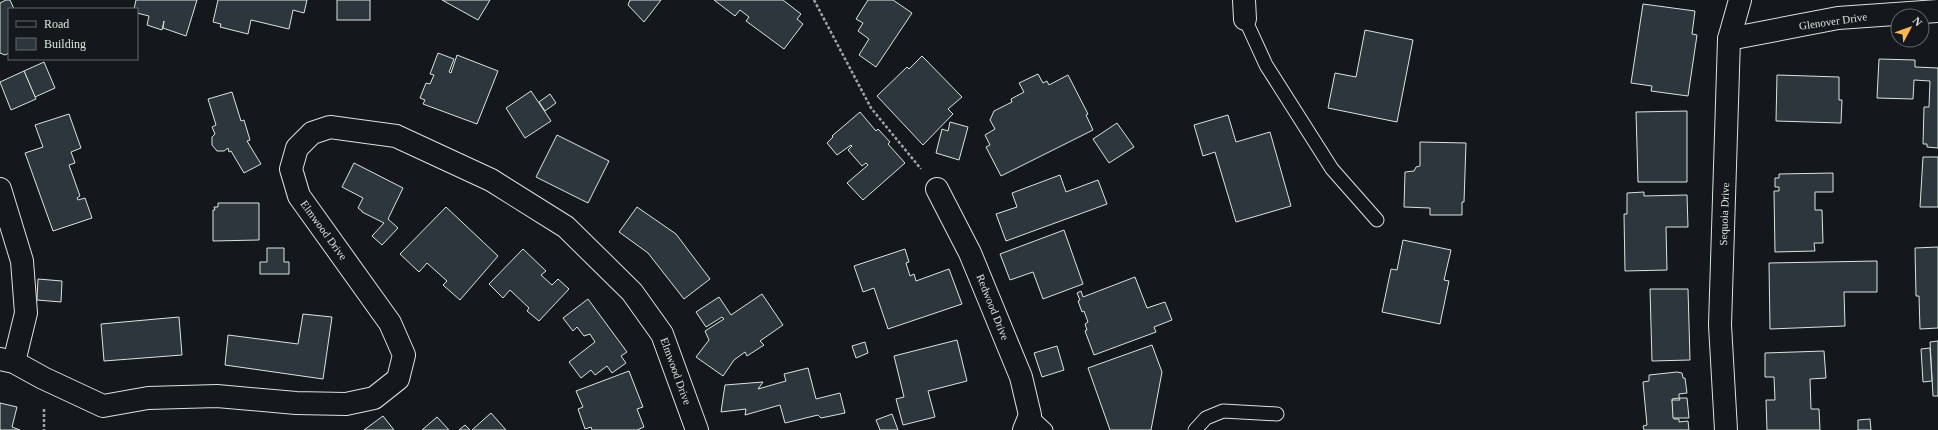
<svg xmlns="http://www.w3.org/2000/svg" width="1938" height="430" viewBox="0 0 1938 430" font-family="'Times New Roman',serif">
<rect width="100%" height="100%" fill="#14181c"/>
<g fill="#2c363c" stroke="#d8e6dc">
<path d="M6,0H10L14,9H9V53L5,55L0,53V3Z"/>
<path d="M136,0H197L186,36L163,28L164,21L162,30L147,25L149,16L137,13V9H134Z"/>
<path d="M218,0H307L304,13L293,10L289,29L251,20L248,34L220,27L221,24L213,22Z"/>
<rect x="337" y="0" width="33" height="20"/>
<path d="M442,0H490L478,20Z"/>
<path d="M630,0H661L644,22L628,5Z"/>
<path d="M714,0H783L801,14L797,19L803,24L784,49L746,21L749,17L740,10L735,16Z"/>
<path d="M868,0H893L912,13L876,67L859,55L869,39L858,31L863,23L856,19Z"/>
<path d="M1643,4L1695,11L1692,34L1697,35L1688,96L1651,91L1652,86L1631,83Z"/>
<path d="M1365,30L1413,40L1397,122L1328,108L1335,73L1356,77Z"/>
<path d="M438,53L454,59L449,72L451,73L457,55L498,71L477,124L423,104L425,100L420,98L426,83L430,84L434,75L430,74Z"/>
<path d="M922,56L962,97L948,109L953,114L923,145L877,96L907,67L909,69Z"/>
<path d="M1879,59L1915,60V67L1938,68V148L1927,147V144H1923L1924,107H1929L1930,81L1914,80L1913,99L1877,98Z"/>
<path d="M44,62L55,88L35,97L24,71Z"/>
<path d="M24,71L36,99L11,110L0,82Z"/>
<path d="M1038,74L1043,83L1047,81L1049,85L1068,75L1088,114L1086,115L1093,130L1001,176L986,147L990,145L985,135L995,129L990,120L994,111L1012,102L1011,99L1024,92L1019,83Z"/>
<path d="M1777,75L1839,77V100H1842L1841,123L1776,121Z"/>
<path d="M531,91L551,121L525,138L506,108Z"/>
<path d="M232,92L241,121L244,120L250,140L247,141L261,164L244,173L231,151L229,152L228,148L224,151H217L212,145V137L215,134L212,127L216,125L208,99Z"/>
<path d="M550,94L556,103L545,111L539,102Z"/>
<path d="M1687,111V182H1638L1636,112Z"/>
<path d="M860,112L876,131L878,129L890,142L888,144L905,163L863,200L847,183L868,165L866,163L862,166L848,150L852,146L851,145L837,155L827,143L833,137L832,136Z"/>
<path d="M69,114L81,148L71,152L75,163L69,165L80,196L77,198L78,200L85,198L92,218L53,231L25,153L43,147L35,125Z"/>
<path d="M1228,115L1236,142L1270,132L1291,206L1236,222L1215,152L1203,156L1194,125Z"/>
<path d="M950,122L968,127L959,160L936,153L942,129L948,131Z"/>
<path d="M1117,123L1134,147L1109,163L1093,139Z"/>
<path d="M557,135L609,161L588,203L536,177Z"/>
<path d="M1420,142L1466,143L1464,202H1462V215H1430V208L1404,207L1405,172L1414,171L1416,167L1420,166Z"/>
<path d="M1923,157H1938V207H1920Z"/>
<path d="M354,163L403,188L388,219L398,228L382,245L372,236L384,223L362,212V211L358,208L363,198L342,187Z"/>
<path d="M1833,173V192H1815V210H1822L1823,243H1814L1815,251L1775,252L1774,191H1779V187H1775V178H1779V174Z"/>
<path d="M1060,175L1066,192L1098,180L1107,204L1006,241L996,214L1017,207L1012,193Z"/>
<path d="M1644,192V196L1687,195L1688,227H1666L1667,270L1625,271L1624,214H1627V193Z"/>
<path d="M218,203H259V240L213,241V210H215L214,207H218Z"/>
<path d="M446,207L498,256L460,300L443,285L447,281L427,263L419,272L400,254Z"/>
<path d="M637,207L676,234L710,279L684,299L648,253L619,232Z"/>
<path d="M1064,230L1083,284L1043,299L1033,272L1010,280L1000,254Z"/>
<path d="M1403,240L1451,250L1444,280L1449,281L1440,324L1382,312L1391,269L1397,270Z"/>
<path d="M1938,247V328L1920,329L1919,296H1916L1915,248Z"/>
<path d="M267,248H284V262H289V274H260V262H267Z"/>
<path d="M523,249L546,271L541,275L552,285L558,279L569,289L539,321L527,311L529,308L510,290L503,298L489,284Z"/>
<path d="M905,249L909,262L906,263L910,276L914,274L916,281L949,269L962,304L888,329L874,288L863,292L854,266Z"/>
<path d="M1877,261V292H1844L1845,326L1770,329L1769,263Z"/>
<path d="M1135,277L1147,308L1165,302L1172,320L1154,327L1156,332L1094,355L1085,331L1087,330L1085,324L1088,322L1084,311L1082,312L1078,301L1080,300L1077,293L1081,291L1083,297Z"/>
<path d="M38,279L62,281L61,302L37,300Z"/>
<path d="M1650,289H1688L1690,360L1652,361Z"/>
<path d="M762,294L783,325L760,341L764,345L747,356L745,352L734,360L723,376L696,357L709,340L705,331L724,319L722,317L706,327L696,312L719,297L731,315Z"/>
<path d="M588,299L627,352L621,356L626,363L612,373L607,366L595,375L591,370L581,378L569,362L595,342L590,334L584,336L577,327L573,331L563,318Z"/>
<path d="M303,314L332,317L323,379L225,365L228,335L298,344Z"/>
<path d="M179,317L182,355L104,361L101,324Z"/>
<path d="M957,340L967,381L928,391L935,417L903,425L896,399L904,397L894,356Z"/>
<path d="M1938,341V396H1933L1930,342Z"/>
<path d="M865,342L868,353L856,358L852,346Z"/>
<path d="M1152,345L1162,372L1151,430H1110L1088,368Z"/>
<path d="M1057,346L1064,370L1042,377L1034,353Z"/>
<path d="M1930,348L1932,381L1923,382L1921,349Z"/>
<path d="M1824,351L1826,378L1810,379L1811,409H1819L1820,430H1767L1766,400H1775L1774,377H1765V353Z"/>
<path d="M808,368L816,399L840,393L845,413L821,418L818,415L785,423L780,405L745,415L746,409L721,412L725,385L763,382L758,389L786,381L784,374Z"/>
<path d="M629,371L643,407L637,409L644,427L637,430H592L591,427L585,429L578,409L583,407L576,391Z"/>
<path d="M1677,372L1682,373L1683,378H1685L1687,393L1679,394V398L1672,399L1674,419H1679V422L1688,421L1689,430H1644L1643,426L1647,425L1643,382L1649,381V375Z"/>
<path d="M1679,398H1687L1689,418H1673L1672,400H1680Z"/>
<path d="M0,403L17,407L12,427L20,430H0Z"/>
<path d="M491,413L506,430H472Z"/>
<path d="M892,414L898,430H880L876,420Z"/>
<path d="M383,416L394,430H364Z"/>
<path d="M437,417L449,430H422Z"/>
<path d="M1870,419L1871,430H1858V420Z"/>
<path d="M465,425L470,430H459Z"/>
</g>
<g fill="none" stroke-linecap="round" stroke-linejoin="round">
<g stroke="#d8e6dc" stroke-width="15">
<g id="service">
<path d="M1245,19L1266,65L1332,169L1377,220"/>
<path d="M1030,415L1046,430"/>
<path d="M1195,430L1206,418L1223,411L1277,414"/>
</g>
</g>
<g stroke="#d8e6dc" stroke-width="24">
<g id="minor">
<path d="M1244,0L1245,19"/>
<path d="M1729,39L1838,18L1938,11"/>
<path d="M0,189L22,261L26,313L14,362"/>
<path d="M937,189L970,253L1021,377L1030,415L1024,430"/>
<path d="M0,359L14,362L43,378L103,406L148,398L217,396L296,403L346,404L374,398L398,379L404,355L390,323L299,196L291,169L297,148L312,133L330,127L396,136L491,180L566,227L632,292L662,334L697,430"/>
<path d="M1726,430L1720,325L1729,39L1740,0"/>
</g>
</g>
<g stroke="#9da8a2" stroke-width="2.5" stroke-dasharray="3 2" stroke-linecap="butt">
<path d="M814,0L871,108L921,169"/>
<path d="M44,409V430"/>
</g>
<use href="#service" stroke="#14181c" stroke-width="13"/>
<use href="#minor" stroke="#14181c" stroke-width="22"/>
</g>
<g text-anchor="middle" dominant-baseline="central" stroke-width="3" stroke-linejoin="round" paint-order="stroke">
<g font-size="11" fill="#d8e6dc" stroke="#14181c">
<text transform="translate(1833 21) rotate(-8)">Glenover Drive</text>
<text transform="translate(1724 214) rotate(-88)">Sequoia Drive</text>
<text transform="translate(324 230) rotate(54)">Elmwood Drive</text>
<text transform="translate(993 307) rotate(68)">Redwood Drive</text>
<text transform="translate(676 371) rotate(70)">Elmwood Drive</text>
</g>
</g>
<rect x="8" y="8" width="130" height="52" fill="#14181c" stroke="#626a69"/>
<rect x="16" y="21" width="20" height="6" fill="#14181c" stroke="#626a69"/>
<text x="44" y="28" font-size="12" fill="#d8e6dc">Road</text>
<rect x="16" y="38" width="20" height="12" fill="#2c363c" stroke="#626a69"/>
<text x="44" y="48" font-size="12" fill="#d8e6dc">Building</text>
<g transform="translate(1910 28) rotate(49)"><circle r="19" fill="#14181c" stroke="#626a69"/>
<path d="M0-3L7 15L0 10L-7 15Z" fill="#ffb74d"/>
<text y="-6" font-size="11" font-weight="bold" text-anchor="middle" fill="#d8e6dc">N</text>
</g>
</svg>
